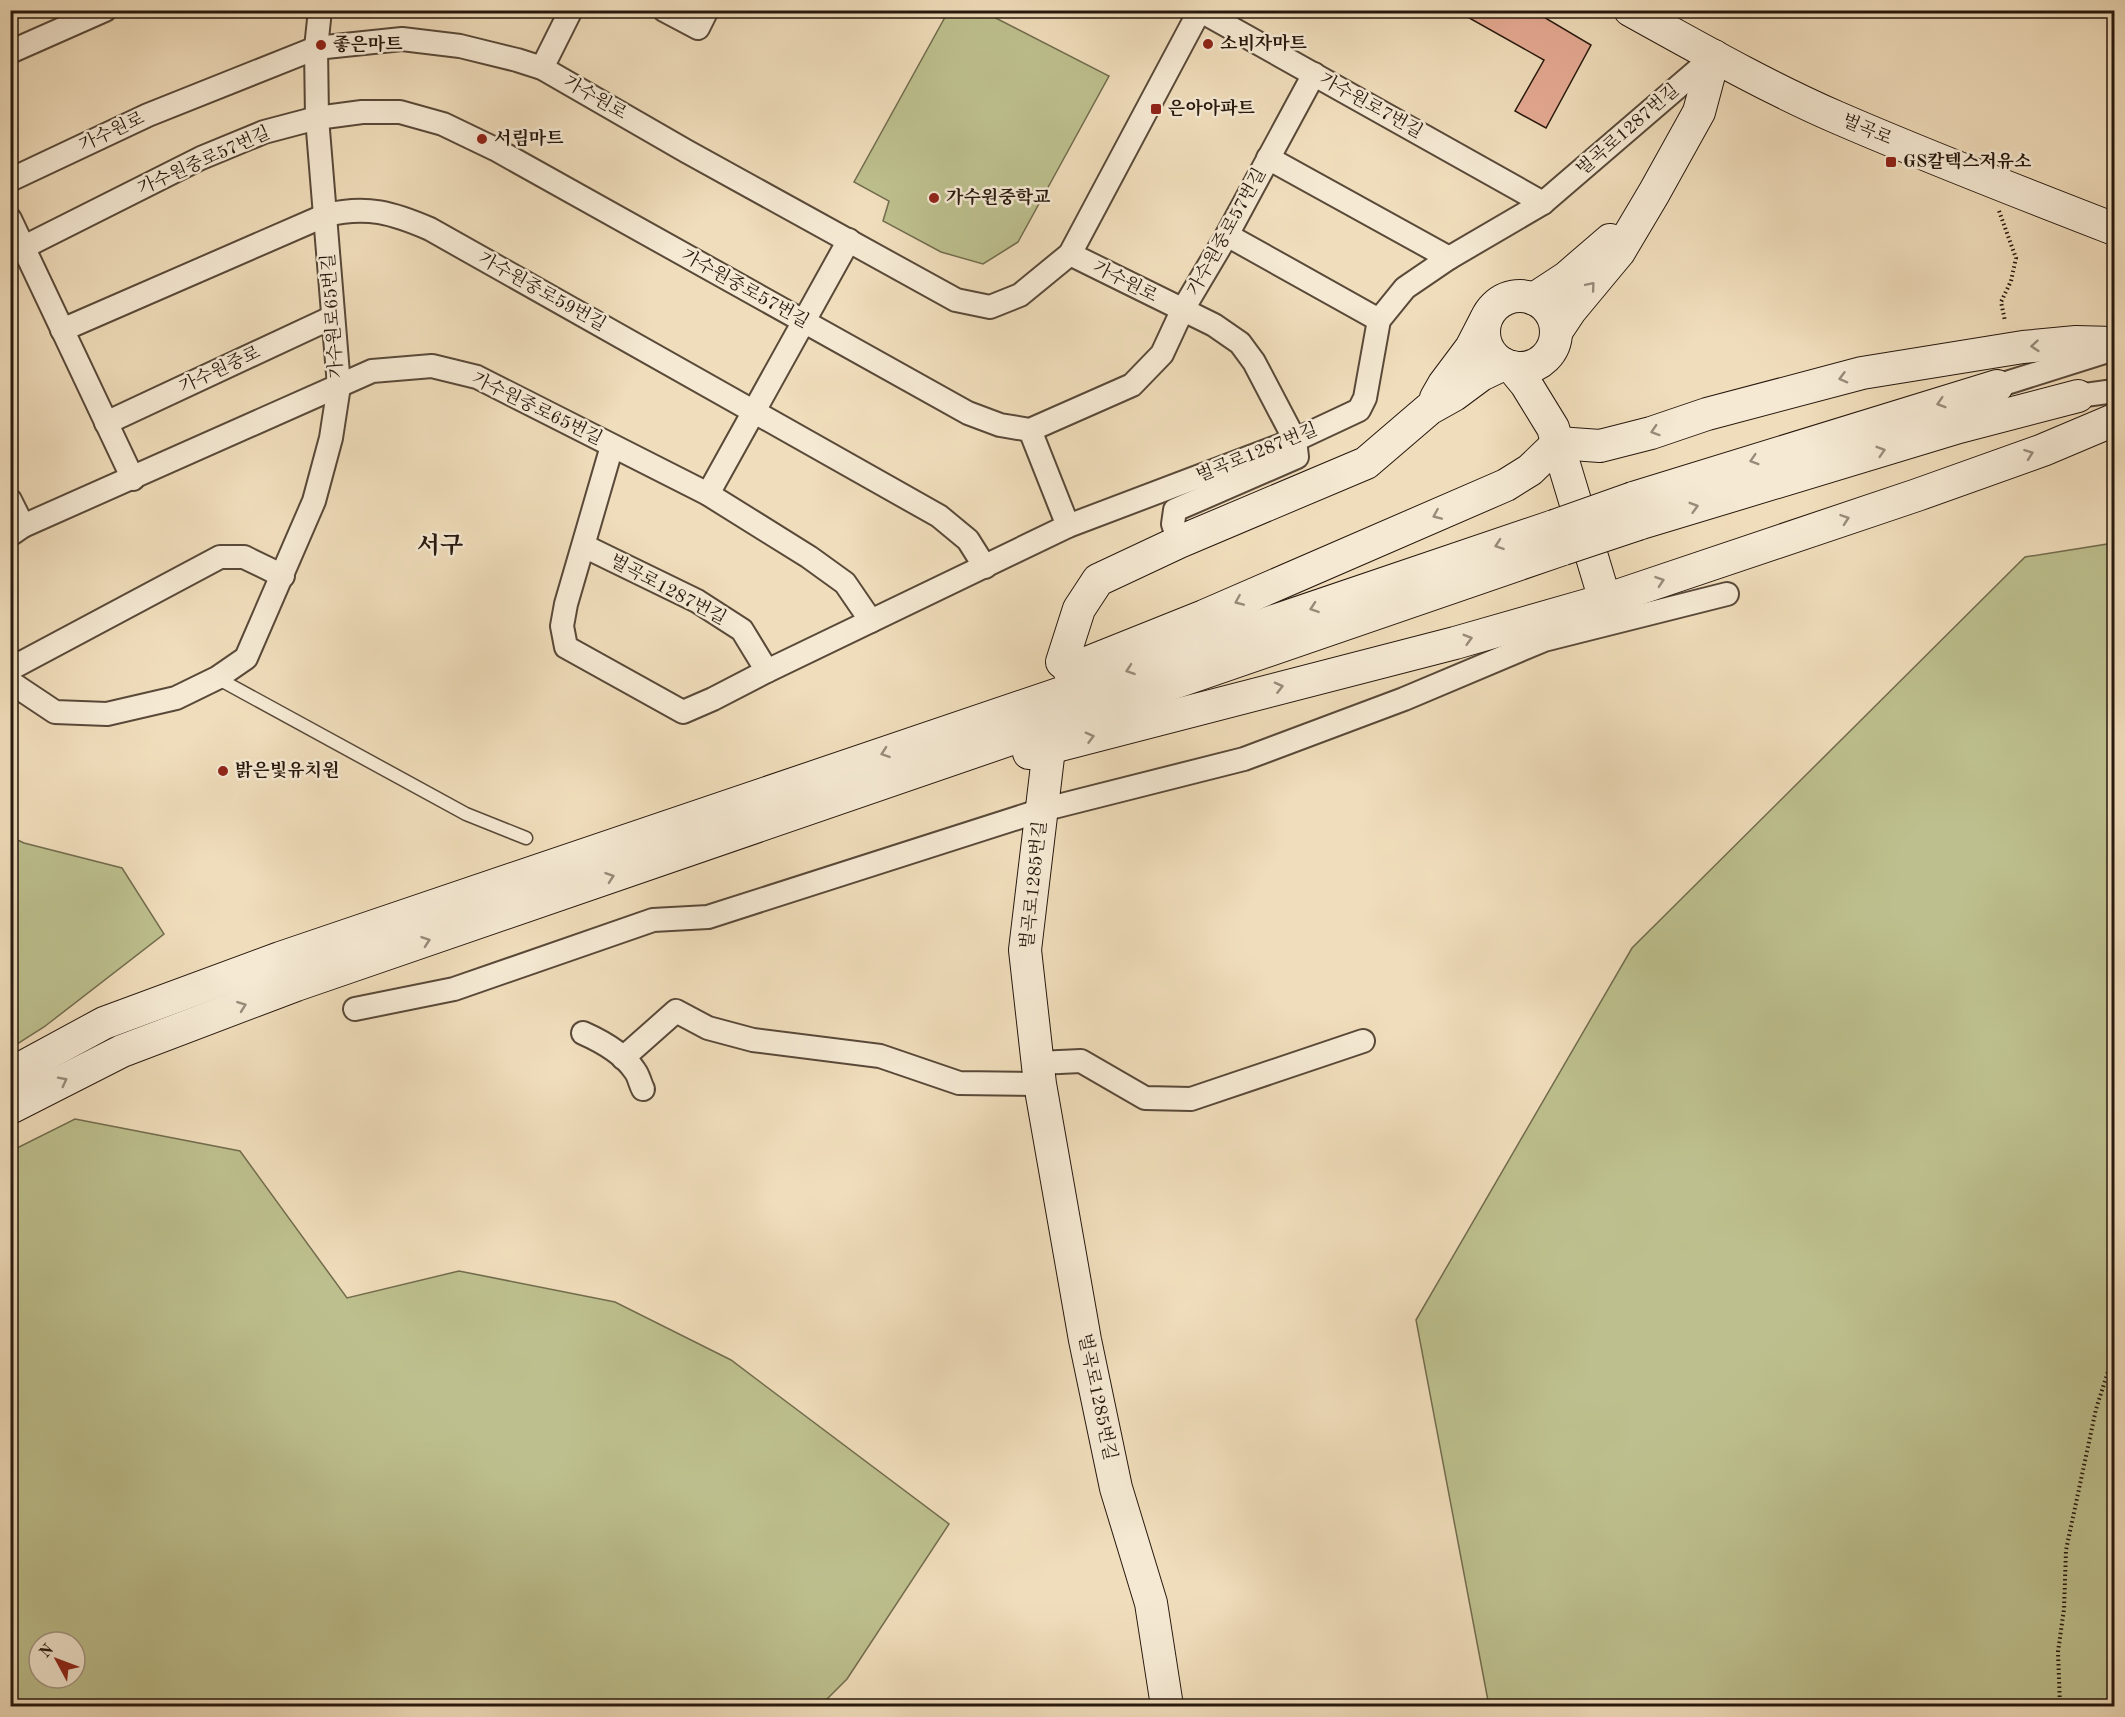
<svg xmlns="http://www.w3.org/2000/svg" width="2125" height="1717" viewBox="0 0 2125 1717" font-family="'Old Standard TT','Noto Serif KR',serif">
<rect width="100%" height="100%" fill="#f0ddbb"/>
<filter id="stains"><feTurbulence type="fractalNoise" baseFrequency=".00333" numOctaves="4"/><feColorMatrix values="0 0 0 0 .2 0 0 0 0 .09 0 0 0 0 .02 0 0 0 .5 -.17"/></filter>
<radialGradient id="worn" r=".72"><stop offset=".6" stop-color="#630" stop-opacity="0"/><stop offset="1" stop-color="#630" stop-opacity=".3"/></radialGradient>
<g fill="#bdc08e" stroke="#726c4e" stroke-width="1.5" fill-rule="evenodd">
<path d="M949,10L982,11L1109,76L1018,242L983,264L941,252L883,221L889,201L854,182Z"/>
<path d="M2114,543V1706H1489L1416,1320L1632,948L2025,557Z"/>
<path d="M11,837L24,843L122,868L164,934L44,1027L11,1048Z"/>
<path d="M75,1119L240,1151L347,1298L459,1271L615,1302L731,1360L949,1524L847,1679L820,1706H11V1151ZM39,1642H75V1678H39Z"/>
</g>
<path fill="#e5aa93" stroke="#27180e" stroke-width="1.5" d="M1455,10H1532L1591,45L1546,128L1515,111L1544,60Z"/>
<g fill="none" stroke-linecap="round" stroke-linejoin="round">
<g stroke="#594939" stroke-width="15">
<path id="lane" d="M217,678L466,814L526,838"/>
</g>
<g stroke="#594939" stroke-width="26">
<g id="street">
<path d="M664,10L698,28L707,10"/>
<path d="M1199,10L1543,203"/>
<path d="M10,52L105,10"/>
<path d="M542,68L571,10"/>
<path d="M1268,158L1449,258"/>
<path d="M10,180L148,115L316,48L402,39L460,46L517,60L542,68L686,151L956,300L990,307L1020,295L1070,254L1200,10"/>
<path d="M10,219L133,479"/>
<path d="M1227,235L1379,320"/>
<path d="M10,254L201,158L264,132L317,118L362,112H400L443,124L495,149L968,413L1000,425L1030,430L1132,385L1162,354L1182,311L1227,235L1314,74"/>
<path d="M1070,254L1214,325L1240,343L1254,362L1295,440L1297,457L1175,510L1173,524L1179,542"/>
<path d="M62,330L326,215C367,205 393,213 430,229L939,516L968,540L985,567"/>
<path d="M1997,386L2114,349"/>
<path d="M2078,396L2114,391"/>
<path d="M106,423L333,317"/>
<path d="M1030,430L1068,526"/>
<path d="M612,446L566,604L562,626L566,647L683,712L713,699L767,671L1068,526L1295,440L1359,410L1365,398L1379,320L1405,288L1449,258L1543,203L1714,56"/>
<path d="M708,494L849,240"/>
<path d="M10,500L23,526"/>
<path d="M10,535L23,526L372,371L432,366L477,377L708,494L809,557L845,583L871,621"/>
<path d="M584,546L697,601L742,630L767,671"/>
<path d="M10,669L220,557H244L283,576"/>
<path d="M10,682L55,712L107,714L176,698L217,678L246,658L314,501L331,438L339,386L317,118L316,48L320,10"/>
<path d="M355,1009L454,989L653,920L708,917L1042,810L1244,759L1404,699L1544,640L1727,594"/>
<path d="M583,1033C601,1041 624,1054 635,1071C639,1076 640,1084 643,1089"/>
<path d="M623,1058L676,1011L708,1028L753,1040L880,1056L959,1083L1040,1084"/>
<path d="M1038,1063L1081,1061L1145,1098L1191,1099L1363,1041"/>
</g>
</g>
<g stroke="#27180e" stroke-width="34">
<g id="secondary">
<path d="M1630,10C1697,47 1765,86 1836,117C1928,157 2021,193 2114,229"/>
<circle cx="1520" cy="332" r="36"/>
<path d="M1534,299L1566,278L1610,240"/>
<path d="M1556,332L1570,311L1619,252L1654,193L1699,112L1714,56"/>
<path d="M1512,367L1526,384L1553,428L1605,600"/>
<path d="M1436,398L1444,384L1471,348L1486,319"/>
<path d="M1558,443L1600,446L1651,433L1707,414L1862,373L2023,347L2076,342L2114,343"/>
<path d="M1633,498L1997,386"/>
<path d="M1638,524L1959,427L2078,396"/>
<path d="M1062,662L1079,609L1098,580L1179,542L1366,463L1429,409L1454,395L1481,375L1504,364"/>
<path d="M1069,670L1204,616L1506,485L1530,470L1558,443"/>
<path d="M1029,753L1455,643L1605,600L1917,495L2043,450L2114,420"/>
<path d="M1048,757L1025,950L1040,1084L1085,1340L1116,1488L1151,1603L1167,1706"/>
<path d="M10,1074L104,1023L280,958L1554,526"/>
<path d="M10,1108L122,1051L296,985L1563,549"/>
</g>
</g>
<g stroke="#27180e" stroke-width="4" stroke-dasharray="1.5 3" stroke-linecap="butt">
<path d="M1999,211L2016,258L2011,281L2001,302L2005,321"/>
<path d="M2060,1706L2058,1652L2064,1609L2066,1550L2096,1409L2114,1353"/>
</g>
<use href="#lane" stroke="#f5e9d3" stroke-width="12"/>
<use href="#street" stroke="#f5e9d3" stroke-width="22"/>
<use href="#secondary" stroke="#f5e9d3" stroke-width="32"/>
<g stroke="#27180e" stroke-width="34" stroke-linecap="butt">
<g id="secondary-bridge">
<path d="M1554,526L1633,498"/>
<path d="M1563,549L1638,524"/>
</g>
</g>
<use href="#secondary-bridge" stroke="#f5e9d3" stroke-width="32"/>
</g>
<defs><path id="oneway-chevron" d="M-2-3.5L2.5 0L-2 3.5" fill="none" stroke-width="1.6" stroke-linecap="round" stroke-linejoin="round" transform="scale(1.5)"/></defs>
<g stroke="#988b7a">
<use href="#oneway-chevron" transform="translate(1591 286) rotate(-50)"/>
<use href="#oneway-chevron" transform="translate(2035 346) rotate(175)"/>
<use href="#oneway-chevron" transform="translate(1843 378) rotate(165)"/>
<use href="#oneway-chevron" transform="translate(1941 403) rotate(163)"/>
<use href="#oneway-chevron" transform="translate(1655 431) rotate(162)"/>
<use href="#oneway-chevron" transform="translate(1881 451) rotate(-17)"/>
<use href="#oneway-chevron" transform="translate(2029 454) rotate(-20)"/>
<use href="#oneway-chevron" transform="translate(1754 460) rotate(163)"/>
<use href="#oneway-chevron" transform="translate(1694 507) rotate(-16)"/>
<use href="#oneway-chevron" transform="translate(1437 515) rotate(157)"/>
<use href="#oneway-chevron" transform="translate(1845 519) rotate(-19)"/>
<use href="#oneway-chevron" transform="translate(1499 545) rotate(161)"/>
<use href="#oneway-chevron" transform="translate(1660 581) rotate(-19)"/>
<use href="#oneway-chevron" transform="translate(1239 601) rotate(157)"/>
<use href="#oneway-chevron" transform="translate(1314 608) rotate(161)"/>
<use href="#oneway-chevron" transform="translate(1468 639) rotate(-16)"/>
<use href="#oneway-chevron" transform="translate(1130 670) rotate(161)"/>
<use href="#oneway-chevron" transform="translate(1279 687) rotate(-14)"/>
<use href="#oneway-chevron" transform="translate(1090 737) rotate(-15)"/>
<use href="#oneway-chevron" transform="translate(885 753) rotate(161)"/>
<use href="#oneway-chevron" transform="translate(610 877) rotate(-19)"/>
<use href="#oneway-chevron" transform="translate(426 941) rotate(-19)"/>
<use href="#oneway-chevron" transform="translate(242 1006) rotate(-20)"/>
<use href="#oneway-chevron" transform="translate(63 1081) rotate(-27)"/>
</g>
<g fill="#8f2418" stroke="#f5e9d3" stroke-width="2">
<circle cx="1208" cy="44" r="6"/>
<circle cx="321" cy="45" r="6"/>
<rect x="1150" y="103" width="12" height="12" rx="3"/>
<circle cx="482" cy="139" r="6"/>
<rect x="1885" y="156" width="12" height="12" rx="3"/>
<circle cx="934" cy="198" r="6"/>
<circle cx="223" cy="771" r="6"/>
</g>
<g text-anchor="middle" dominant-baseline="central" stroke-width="5" stroke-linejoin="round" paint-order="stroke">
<g font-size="18" font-weight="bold" fill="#27180e" stroke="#f5e9d3" text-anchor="start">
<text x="1220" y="44">소비자마트</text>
<text x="333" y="45">좋은마트</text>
<text x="1168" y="109">은아아파트</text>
<text x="494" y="139">서림마트</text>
<text x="1903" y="162">GS칼텍스저유소</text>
<text x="946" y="198">가수원중학교</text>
<text x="235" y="771">밝은빛유치원</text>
</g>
<g font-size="18" fill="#27180e" stroke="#f5e9d3">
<text transform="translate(595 98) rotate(30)">가수원로</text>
<text transform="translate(1371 106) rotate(29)">가수원로7번길</text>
<text transform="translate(1628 130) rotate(-41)">벌곡로1287번길</text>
<text transform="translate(1867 130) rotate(23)">벌곡로</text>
<text transform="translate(112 132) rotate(-25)">가수원로</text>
<text transform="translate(204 161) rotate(-24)">가수원중로57번길</text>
<text transform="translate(1227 232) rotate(-61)">가수원중로57번길</text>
<text transform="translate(1125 282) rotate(27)">가수원로</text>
<text transform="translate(745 289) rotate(29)">가수원중로57번길</text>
<text transform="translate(542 292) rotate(29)">가수원중로59번길</text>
<text transform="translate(333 316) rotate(-94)">가수원로65번길</text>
<text transform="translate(220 370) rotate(-25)">가수원중로</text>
<text transform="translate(537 409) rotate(26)">가수원중로65번길</text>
<text transform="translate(1257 453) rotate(-22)">벌곡로1287번길</text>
<text transform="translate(668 590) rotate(28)">벌곡로1287번길</text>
<text transform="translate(1034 885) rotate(-84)">벌곡로1285번길</text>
<text transform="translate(1097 1397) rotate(78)">벌곡로1285번길</text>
</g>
<g font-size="24" font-weight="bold" fill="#27180e" stroke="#f5e9d3">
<text x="440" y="547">서구</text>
</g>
</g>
<rect width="2125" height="1717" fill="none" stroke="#f0ddbb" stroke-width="36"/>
<rect x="12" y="12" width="2101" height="1693" fill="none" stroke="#27180e" stroke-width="3"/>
<rect x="18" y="18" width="2089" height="1681" fill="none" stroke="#27180e" stroke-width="1.5"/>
<g transform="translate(57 1660) rotate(311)"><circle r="28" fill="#f5e9d3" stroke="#a39584" stroke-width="1.5"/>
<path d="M0-4.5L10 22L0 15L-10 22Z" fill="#8f2418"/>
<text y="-9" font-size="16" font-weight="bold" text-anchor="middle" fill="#27180e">N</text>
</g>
<rect width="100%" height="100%" filter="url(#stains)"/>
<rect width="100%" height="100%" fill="url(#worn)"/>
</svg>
